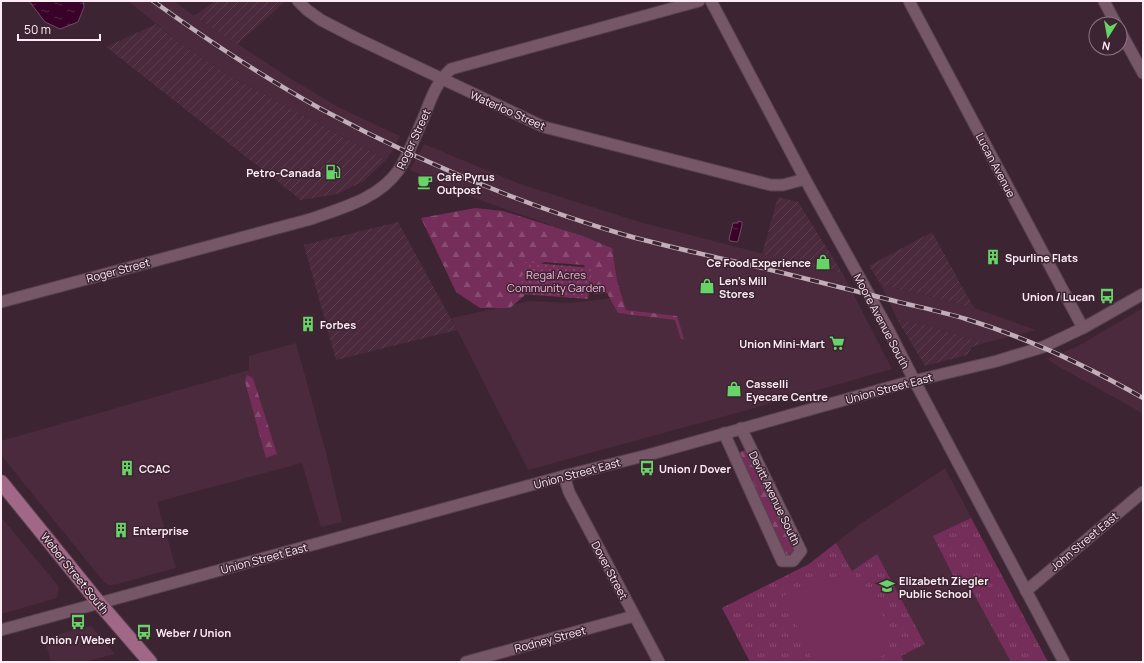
<svg xmlns="http://www.w3.org/2000/svg" width="1144" height="663" viewBox="0 0 1144 663" font-family="Manrope,sans-serif">
<defs>
<pattern id="industrial-furrows" width="10" height="10" patternUnits="userSpaceOnUse"><rect width="10" height="10" fill="#4a2a3c"/><path d="M-1 1l2-2M0 10L10 0M9 11l2-2" fill="none" stroke="#5c3f4f"/></pattern>
<pattern id="grass-tufts" width="24" height="20" patternUnits="userSpaceOnUse"><rect width="24" height="20" fill="#742e59"/><path d="M3 7l-1-3M5 7V3M7 7l1-3M15 17l-1-3M17 17v-4M19 17l1-3" fill="none" stroke="#894c71"/></pattern>
<pattern id="forest-firs" width="22" height="20" patternUnits="userSpaceOnUse"><rect width="22" height="20" fill="#742e59"/><path d="M5 1l3.5 6h-7zM16 11l3.5 6h-7z" fill="#894c71"/></pattern>
<pattern id="garden-dots" width="8" height="8" patternUnits="userSpaceOnUse"><rect width="8" height="8" fill="#742e59"/><path d="M2 2h.1M6 6h.1" fill="none" stroke="#894c71" stroke-width="1.8" stroke-linecap="round"/></pattern>
<pattern id="water-ripples" width="26" height="14" patternUnits="userSpaceOnUse"><rect width="26" height="14" fill="#390228"/><path d="M2 4q2-2 4 0t4 0M15 11q2-2 4 0t4 0" fill="none" stroke="#572748"/></pattern>
</defs>
<rect width="100%" height="100%" fill="#3d2432"/>
<g fill="#4a2a3c">
<path d="M128,1H174L194,16L293,80L340,108L400,136L393,150L386,160L232,77L180,43Z"/>
<path d="M424,144L520,184L643,223L843,274L892,369L755,408L528,470L451,318L530,301L571,303L619,297L609,246L469,196L410,170Z"/>
<path d="M881,285L922,294L974,308L1036,330L984,343L929,326L897,319Z"/>
<path d="M1143,308V415L1137,410L1061,368L1047,359L1078,346Z"/>
<path d="M296,343L327,456L342,522L321,527L302,463L157,502L176,568L114,585H109L104,582L1,455V441L249,370V356Z"/>
<path d="M945,468L1048,662H750L722,608L809,564L860,524Z"/>
<path d="M1,517L59,587L57,598L1,614Z"/>
<path d="M91,626L115,654L84,662H51L44,638Z"/>
</g>
<g fill="url(#industrial-furrows)">
<path d="M215,1H284L285,2L237,44L194,16Z"/>
<path d="M156,24L180,43L232,77L386,160L364,181L337,194L301,200L106,47Z"/>
<path d="M778,197L798,202L843,274L762,254Z"/>
<path d="M398,222L457,330L336,360L304,245Z"/>
<path d="M932,232L974,308L922,294L881,285L869,266Z"/>
<path d="M897,319L929,326L984,343L972,347L967,355L925,366Z"/>
</g>
<g fill="url(#grass-tufts)">
<path d="M971,518L1048,662H1011L968,583L959,587L933,536Z"/>
<path d="M836,543L852,571L877,554L925,644L901,656L904,662H750L722,608L809,564Z"/>
</g>
<g fill="url(#forest-firs)">
<path d="M475,208L503,211L583,236L612,248L617,281L626,310L677,316L684,339H681L675,320L618,313L607,293L594,294L584,265L544,262L526,271L524,296L510,308H480L456,292L421,218Z"/>
<path d="M247,375L253,378L277,454L266,458L245,382Z"/>
<path d="M745,450L795,552L786,556L738,453Z"/>
</g>
<path fill="url(#garden-dots)" d="M523,262L591,268L588,299L521,294Z"/>
<path fill="#742e59" d="M852,571L890,626V652L869,662H814L783,596Z"/>
<g fill="url(#water-ripples)" stroke="#744866">
<path d="M29,1H83L84,7L78,22L60,29L45,22Z"/>
<path d="M738,221L742,222V225L738,241L737,242L730,241L729,239L733,223H738Z"/>
</g>
<g fill="none" stroke-linecap="round" stroke-linejoin="round">
<g stroke="#58424f" stroke-width="13">
<g id="minor">
<path d="M298,1L307,10L321,20L356,38L544,127L771,185H783L805,179"/>
<path d="M711,1L805,179L888,329L914,380L1064,662"/>
<path d="M909,1L1083,328"/>
<path d="M1104,1L1116,24"/>
<path d="M1120,31L1143,73"/>
<path d="M1,302L311,219C341,208 378,199 398,171C409,155 415,136 423,119C431,99 435,84 451,69L699,1"/>
<path d="M724,433L782,561H793L801,551L741,428"/>
<path d="M564,476L569,492L659,662"/>
<path d="M1026,591L1143,492"/>
<path d="M1,630L564,476L648,455L901,384L997,361L1043,347L1083,328L1143,294"/>
<path d="M466,662L634,616"/>
</g>
</g>
<g stroke="#58424f" stroke-width="16">
<path id="major" d="M1,482L99,603L150,662"/>
</g>
<use href="#minor" stroke="#755767" stroke-width="11"/>
<use href="#major" stroke="#a06787" stroke-width="14"/>
<g stroke="#c2aeb8" stroke-width="4.5">
<path id="rail" d="M153,1C207,40 263,77 321,109C418,161 520,204 625,235C672,248 720,258 767,269C807,279 847,289 887,299C913,306 940,311 966,319C1028,338 1087,366 1143,398"/>
</g>
<use href="#rail" stroke="#3d2432" stroke-width="3" stroke-dasharray="9" stroke-linecap="butt"/>
</g>
<defs>
<g id="fuel-bare" transform="scale(1.2)"><path d="M-5.5-6h7V0h2V4h1.3V-2.5L3-4.5l.8-.8L6-3V5H2.5V1h-1V6h-7ZM-4.2-4.7v3.2H.2V-4.7Z" fill="#66d467" stroke="#3d2432" stroke-width="2.5" paint-order="stroke"/></g>
<g id="cafe-bare" transform="scale(1.2)"><path d="M-5.5-4.5H6V0H3Q3 3.5 0 3.5H-2.5Q-5.5 3.5-5.5 0ZM3-3.2v2h1.7v-2ZM-6 4.5H4V6H-6Z" fill="#66d467" stroke="#3d2432" stroke-width="2.5" paint-order="stroke"/></g>
<g id="building-bare" transform="scale(1.2)"><path d="M-4-6H4V6H1V3H-1V6H-4ZM-2.5-4.3h1.7v1.8h-1.7ZM.8-4.3h1.7v1.8H.8ZM-2.5-1h1.7V.8h-1.7ZM.8-1h1.7V.8H.8Z" fill="#66d467" stroke="#3d2432" stroke-width="2.5" paint-order="stroke"/></g>
<g id="shop-bare" transform="scale(1.2)"><path d="M-5-2.5h2.3a2.7 3.5 0 0 1 5.4 0H5L5.5 6h-11ZM-1.5-2.5h3a1.5 2.3 0 0 0-3 0Z" fill="#66d467" stroke="#3d2432" stroke-width="2.5" paint-order="stroke"/></g>
<g id="bus-bare" transform="scale(1.2)"><path d="M-5-6H5V4H4V6H2V4H-2V6H-4V4H-5ZM-3.5-4V0h7V-4ZM-3.5 1.2v1.5H-2V1.2ZM2 1.2v1.5H3.5V1.2Z" fill="#66d467" stroke="#3d2432" stroke-width="2.5" paint-order="stroke"/></g>
<g id="supermarket-bare" transform="scale(1.2)"><path d="M-6-5.5h2.5l.6 2H6L4.5 2H-2.5L-4.4-4H-6ZM-1.5 3.2a1.3 1.3 0 1 0 .1 0ZM3 3.2a1.3 1.3 0 1 0 .1 0Z" fill="#66d467" stroke="#3d2432" stroke-width="2.5" paint-order="stroke"/></g>
<g id="school-bare" transform="scale(1.2)"><path d="M0-5L7-2L0 1L-7-2ZM-4 1L0 2.5L4 1V4Q0 6-4 4Z" fill="#66d467" stroke="#3d2432" stroke-width="2.5" paint-order="stroke"/></g>
</defs>
<g fill-rule="evenodd">
<use href="#fuel-bare" x="333" y="172"/>
<use href="#cafe-bare" x="425" y="182"/>
<use href="#building-bare" x="993" y="257"/>
<use href="#shop-bare" x="823" y="262"/>
<use href="#shop-bare" x="707" y="286"/>
<use href="#bus-bare" x="1107" y="296"/>
<use href="#building-bare" x="308" y="324"/>
<use href="#supermarket-bare" x="837" y="343"/>
<use href="#shop-bare" x="734" y="389"/>
<use href="#building-bare" x="127" y="468"/>
<use href="#bus-bare" x="647" y="468"/>
<use href="#building-bare" x="121" y="530"/>
<use href="#school-bare" x="887" y="586"/>
<use href="#bus-bare" x="78" y="622"/>
<use href="#bus-bare" x="144" y="632"/>
</g>
<g text-anchor="middle" dominant-baseline="central" stroke-width="3" stroke-linejoin="round" paint-order="stroke">
<g font-size="11" fill="#feecf5" stroke="#3d2432">
<text transform="translate(508 110) rotate(24)">Waterloo Street</text>
<text transform="translate(413 139) rotate(-65)">Roger Street</text>
<text transform="translate(996 165) rotate(62)">Lucan Avenue</text>
<text transform="translate(118 270) rotate(-15)">Roger Street</text>
<text transform="translate(882 321) rotate(62)">Moore Avenue South</text>
<text transform="translate(889 388) rotate(-15)">Union Street East</text>
<text transform="translate(577 473) rotate(-15)">Union Street East</text>
<text transform="translate(775 498) rotate(64)">Devitt Avenue South</text>
<text transform="translate(1084 541) rotate(-40)">John Street East</text>
<text transform="translate(264 558) rotate(-15)">Union Street East</text>
<text transform="translate(610 570) rotate(62)">Dover Street</text>
<text transform="translate(75 573) rotate(51)">Weber Street South</text>
<text transform="translate(550 639) rotate(-15)">Rodney Street</text>
</g>
<g font-size="11" font-weight="bold" fill="#feecf5" stroke="#3d2432" text-anchor="start">
<text x="321" y="172" text-anchor="end">Petro-Canada</text>
<text x="437" y="176">Cafe Pyrus<tspan x="437" dy="13">Outpost</tspan></text>
<text x="1005" y="257">Spurline Flats</text>
<text x="811" y="262" text-anchor="end">Ce Food Experience</text>
<text x="719" y="280">Len's Mill<tspan x="719" dy="13">Stores</tspan></text>
<text x="1095" y="296" text-anchor="end">Union / Lucan</text>
<text x="320" y="324">Forbes</text>
<text x="825" y="343" text-anchor="end">Union Mini-Mart</text>
<text x="746" y="383">Casselli<tspan x="746" dy="13">Eyecare Centre</tspan></text>
<text x="139" y="468">CCAC</text>
<text x="659" y="468">Union / Dover</text>
<text x="133" y="530">Enterprise</text>
<text x="899" y="580">Elizabeth Ziegler<tspan x="899" dy="13">Public School</tspan></text>
<text x="156" y="632">Weber / Union</text>
<text x="78" y="639" text-anchor="middle">Union / Weber</text>
</g>
<g font-size="11" fill="#fcbade" stroke="#3d2432">
<text x="556" y="274">Regal Acres<tspan x="556" dy="13">Community Garden</tspan></text>
</g>
</g>
<rect width="1144" height="663" fill="none" stroke="#feecf5" stroke-width="4"/>
<g transform="translate(1108 36) rotate(191)"><circle r="19" fill="#3d2432" stroke="#8a7480"/>
<path d="M0-3L7 15L0 10L-7 15Z" fill="#66d467"/>
<text y="-6" font-size="11" font-weight="bold" text-anchor="middle" fill="#feecf5">N</text>
</g>
<path d="M18 34v6h82v-6" fill="none" stroke="#feecf5" stroke-width="2"/>
<text x="24" y="34" font-size="12" fill="#feecf5" stroke="#3d2432" stroke-width="3" paint-order="stroke">50 m</text>
</svg>
